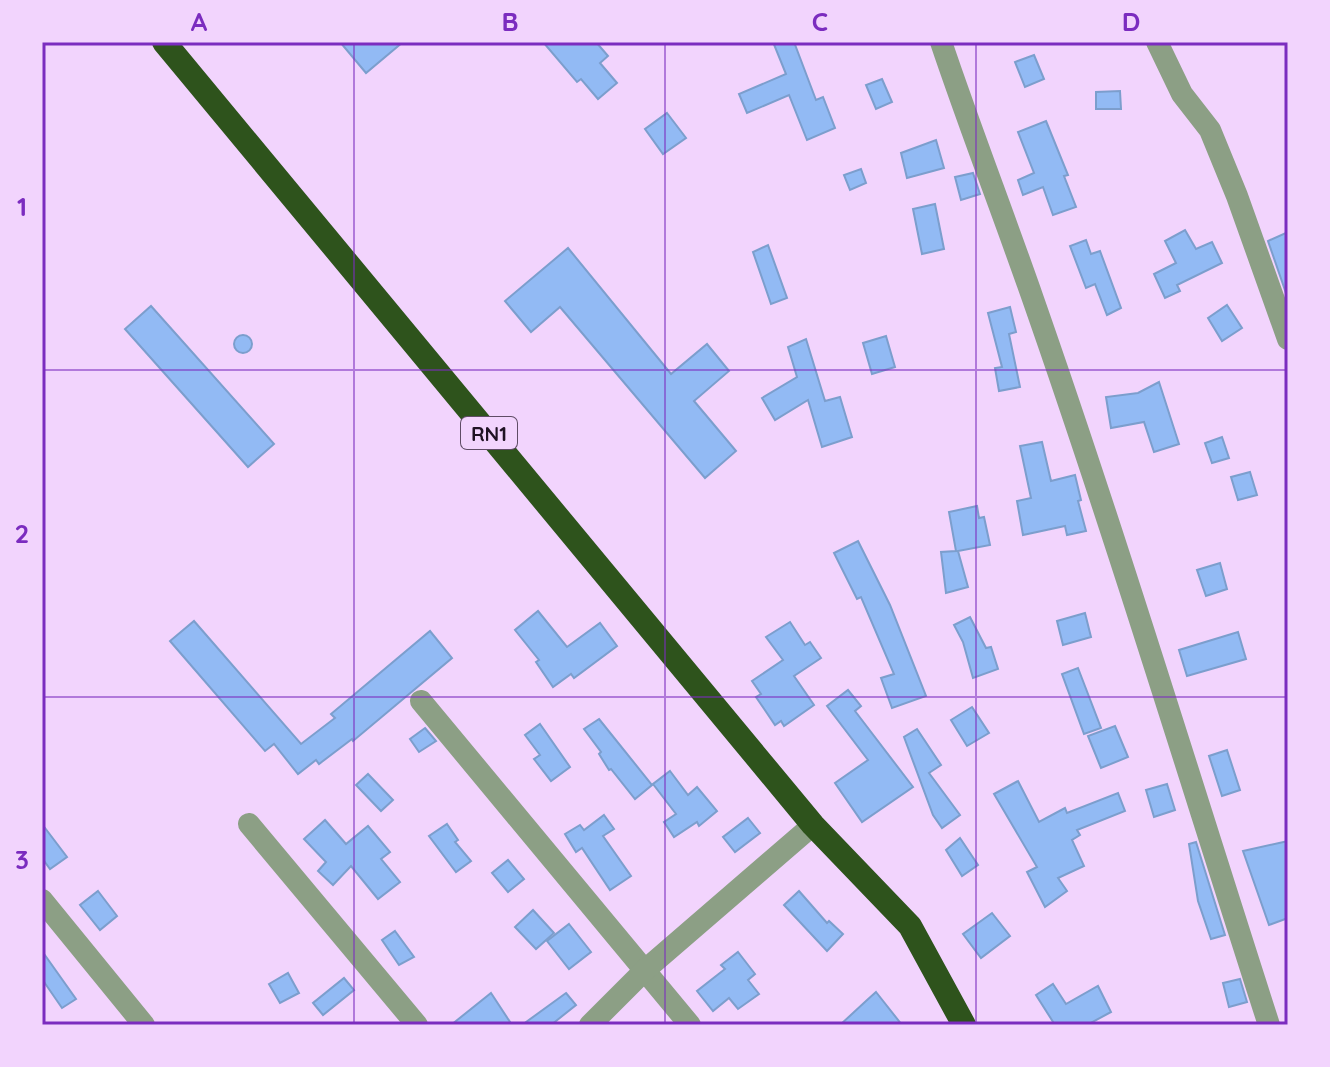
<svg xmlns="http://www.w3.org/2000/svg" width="1330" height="1067" viewBox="0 0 1330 1067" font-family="Quicksand,sans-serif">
<rect width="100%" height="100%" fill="#f2d4fd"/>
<g fill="#92baf4" stroke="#7c9ecd" stroke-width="2">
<path d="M340,42H403L366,73Z"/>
<path d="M543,42H596L608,56L600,63L617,83L598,99L581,79L577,82Z"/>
<path d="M773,42H794L816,100L823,97L835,128L807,140L789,95L747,113L739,94L786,74Z"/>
<path d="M1034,55L1044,79L1025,87L1015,62Z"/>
<path d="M882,79L892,102L876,109L866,85Z"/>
<path d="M1120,91L1121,109H1096V92Z"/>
<path d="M667,113L686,138L663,154L645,129Z"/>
<path d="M1046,121L1068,175L1064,176L1076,207L1053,215L1043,187L1023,195L1018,180L1034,173L1018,132Z"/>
<path d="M936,140L944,168L907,178L901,153Z"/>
<path d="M861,169L866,183L850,190L844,175Z"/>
<path d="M973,173L980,194L961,200L955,177Z"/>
<path d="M935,204L944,249L922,254L913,209Z"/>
<path d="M1185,230L1196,249L1212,242L1222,263L1177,285L1180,291L1165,298L1154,274L1176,263L1165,241Z"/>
<path d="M1288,232V296H1287L1268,241Z"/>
<path d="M1086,240L1091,254L1100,251L1121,308L1107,315L1095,284L1086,288L1070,246Z"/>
<path d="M768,245L787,298L771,304L753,252Z"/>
<path d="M568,248L671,374L707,344L729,371L694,401L736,451L705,478L560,307L531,332L505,301Z"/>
<path d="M1227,305L1242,328L1222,341L1208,318Z"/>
<path d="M151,306L274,444L248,467L125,329Z"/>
<path d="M1010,307L1016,332L1009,334L1020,387L999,391L995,368L1002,367L988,313Z"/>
<circle cx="243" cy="344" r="9"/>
<path d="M886,336L895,367L872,374L863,343Z"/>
<path d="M806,339L825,401L840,397L852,437L822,447L808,400L775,420L762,398L797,377L788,347Z"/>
<path d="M1159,382L1179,444L1154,452L1144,422L1111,428L1106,397L1138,393Z"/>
<path d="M1222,437L1229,458L1212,463L1205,443Z"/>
<path d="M1042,442L1051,481L1075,475L1081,500L1078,501L1086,531L1067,535L1065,526L1023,535L1017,501L1031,498L1020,446Z"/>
<path d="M1250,472L1257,495L1238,500L1231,477Z"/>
<path d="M977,506L979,518L984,517L990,545L958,551L968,587L946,593L941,552L956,551L949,512Z"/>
<path d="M858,541L890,605L926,696L892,708L881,678L894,674L861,597L857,599L834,553Z"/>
<path d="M1220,563L1227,589L1206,596L1197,570Z"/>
<path d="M538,611L567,647L600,623L617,646L574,678L571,674L553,687L536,662L539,660L515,630Z"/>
<path d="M1085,613L1091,637L1063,645L1057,621Z"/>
<path d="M970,617L986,648L991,647L998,669L973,678L963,642L954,625Z"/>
<path d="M194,621L301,744L335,718L331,714L430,631L452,658L353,741L352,739L319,764L316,760L298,774L274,744L265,751L170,641Z"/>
<path d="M790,622L805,645L810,642L821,658L794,676L814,705L784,726L781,721L775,725L756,697L761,694L752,681L783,660L766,637Z"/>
<path d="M1238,632L1246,659L1187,676L1179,650Z"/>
<path d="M1078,668L1101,728L1084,734L1062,674Z"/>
<path d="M848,690L861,706L855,711L913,787L862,822L835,783L868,760L827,706Z"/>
<path d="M972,707L989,733L967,746L951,720Z"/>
<path d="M599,719L652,785L635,799L611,769L609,770L599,754L601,752L584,729Z"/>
<path d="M540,724L570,767L551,781L534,759L540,755L525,735Z"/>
<path d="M1115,726L1128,757L1101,768L1088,736Z"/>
<path d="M425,728L436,741L419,752L410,739Z"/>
<path d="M917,729L941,765L929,773L960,815L942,828L933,815L904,737Z"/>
<path d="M1227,750L1240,790L1222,796L1209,756Z"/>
<path d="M670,771L688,795L697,787L717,811L699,826L697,822L674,837L664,822L676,814L653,784Z"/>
<path d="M368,774L393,800L381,811L356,785Z"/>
<path d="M1018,781L1039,822L1065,808L1067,813L1118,793L1125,811L1077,830L1080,835L1072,840L1084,866L1058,878L1067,891L1045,907L1027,872L1037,867L994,794Z"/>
<path d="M1167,784L1175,810L1154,817L1146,790Z"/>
<path d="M604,815L614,829L603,836L631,876L610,890L582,848L576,852L565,834L580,825L584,830Z"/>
<path d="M748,818L760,833L735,852L723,837Z"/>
<path d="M325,820L346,844L368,826L390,852L381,859L400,882L378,899L351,866L333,885L318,871L326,862L304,839Z"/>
<path d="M42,824L67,857L50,869L42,858Z"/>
<path d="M447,824L458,840L455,842L471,861L456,872L429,836Z"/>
<path d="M960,838L978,865L962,876L946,850Z"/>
<path d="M1288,841V918L1269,925L1243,851Z"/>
<path d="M1196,842L1225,935L1211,939L1198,901L1189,844Z"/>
<path d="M508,860L524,879L508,892L492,873Z"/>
<path d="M98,891L117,916L100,930L80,905Z"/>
<path d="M799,891L827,923L829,921L843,934L827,951L784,905Z"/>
<path d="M533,910L554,933L536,949L515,927Z"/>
<path d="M992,913L1010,936L981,958L963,934Z"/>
<path d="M569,924L591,952L569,969L547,941Z"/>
<path d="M395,931L414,957L399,965L382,940Z"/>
<path d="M42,951L76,999L62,1008L42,979Z"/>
<path d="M738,952L755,974L748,980L759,994L738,1009L729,998L713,1011L697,991L725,969L721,965Z"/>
<path d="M288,973L299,993L280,1003L269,984Z"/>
<path d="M344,978L354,990L323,1015L313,1003Z"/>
<path d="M1240,979L1247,1002L1229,1007L1223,983Z"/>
<path d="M1053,984L1066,1004L1098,986L1111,1012L1087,1025H1055L1036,995Z"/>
<path d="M876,992L902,1025H840L866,1001Z"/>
<path d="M491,993L512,1025H451Z"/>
<path d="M566,993L576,1005L551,1025H522Z"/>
</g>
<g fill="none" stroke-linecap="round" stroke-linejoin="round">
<g stroke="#8c9f85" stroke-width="22">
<path d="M941,42C970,128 1003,213 1033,299C1117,539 1191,783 1269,1025"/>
<path d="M1157,42L1182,94L1210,130L1237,196L1288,339"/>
<path d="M421,701L690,1025"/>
<path d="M249,824L417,1025"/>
<path d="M42,900L144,1025"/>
<path d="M590,1025L645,970L813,825"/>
</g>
<path stroke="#2e531c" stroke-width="24" d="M164,42L813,825L910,926L964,1025"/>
</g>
<path fill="none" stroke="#7b2cbf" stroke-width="2" stroke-opacity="0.55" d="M354,42V1025M665,42V1025M976,42V1025M42,370H1288M42,697H1288"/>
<g text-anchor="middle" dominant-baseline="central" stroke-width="6" stroke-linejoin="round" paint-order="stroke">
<rect fill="#f2d4fd" stroke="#5f4c65" stroke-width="2" x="461" y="417" width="56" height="32" rx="6"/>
<g font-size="20" font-weight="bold" fill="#201224">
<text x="489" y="433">RN1</text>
</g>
</g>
<rect width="1330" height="1067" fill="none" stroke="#f2d4fd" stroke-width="88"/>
<rect x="44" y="44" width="1242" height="979" fill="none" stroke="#7b2cbf" stroke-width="3"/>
<g font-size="26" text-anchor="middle" font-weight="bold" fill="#7b2cbf">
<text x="199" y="31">A</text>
<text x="510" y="31">B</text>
<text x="820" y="31">C</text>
<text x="1131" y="31">D</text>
<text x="22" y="216">1</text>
<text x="22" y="543">2</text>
<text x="22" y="869">3</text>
</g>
</svg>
